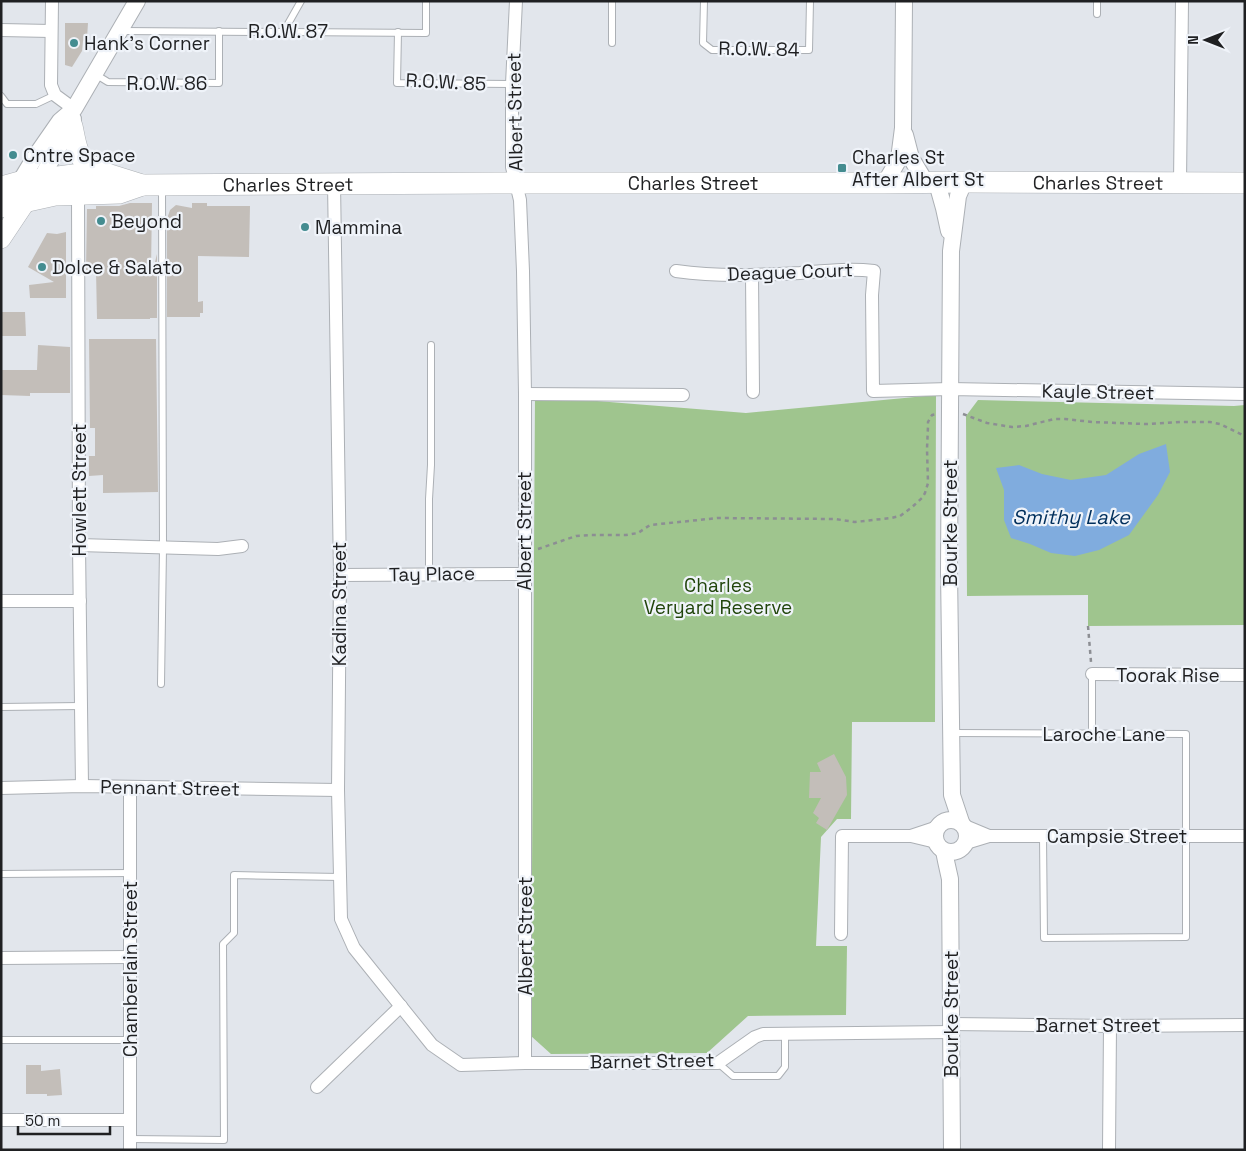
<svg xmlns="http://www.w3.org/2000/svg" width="1246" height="1151" viewBox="0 0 1246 1151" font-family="'Space Grotesk',sans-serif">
<rect width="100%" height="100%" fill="#e2e6ec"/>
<g fill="#9fc58e">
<path d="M936,395L935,722H852L851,819H837L821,837L816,946H847L846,1015L748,1016L707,1053L551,1054L531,1036L535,396L746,413Z"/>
<path d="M978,400L1234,406L1245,405V625L1088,626V595L967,596L966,416Z"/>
</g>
<path fill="#80acde" d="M1166,444L1170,472L1158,495L1129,535L1099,550L1075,556L1051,553L1030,544L1011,538L1004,520V490L996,468L1019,465L1042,474L1071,480L1106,475L1139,454Z"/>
<g fill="#c3beb9">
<path d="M65,23H88L87,38L83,41L82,51L72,67L65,65Z"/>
<path d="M130,203H152L151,270H153L157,254V318H150V319H97L96,270H86L87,209H96V206H119Z"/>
<path d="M192,203H207V206H250L249,257L198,256V302L203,301V313H200V317H167V219L170,210L176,205L192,208Z"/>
<path d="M66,232V298H30L29,285L54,282L28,267L47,233L57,234Z"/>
<path d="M1,312H25L26,336H1Z"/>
<path d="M89,339H156L158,492L103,493V475L89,476V456H95V428H90Z"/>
<path d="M38,345L70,347V393H30V396L1,395V370H37Z"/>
<path d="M834,754L846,777L847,795L827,830L816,823L819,818L813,813L821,798H809L810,772H821L817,763Z"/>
<path d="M26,1065H41V1071L60,1069L62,1095L47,1096V1094H26Z"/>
</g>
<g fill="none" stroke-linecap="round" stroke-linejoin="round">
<g stroke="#acb0b5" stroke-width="8">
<g id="lane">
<path d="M704,1L703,43L712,50H809L810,1"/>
<path d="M1097,14V1"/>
<path d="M121,31L426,33V1"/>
<path d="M284,31L301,1"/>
<path d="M398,32L397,83L512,84"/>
<path d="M612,43V1"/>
<path d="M95,74L108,82L219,83V31"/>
<path d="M1,96L7,104H36L55,95"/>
<path d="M429,574V499L431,465V345"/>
<path d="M1092,674V734"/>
<path d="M161,684L163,548L162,188"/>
<path d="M1,707L81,706"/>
<path d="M952,733L1186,734V937L1044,938L1043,836"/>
<path d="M1,874L131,873"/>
<path d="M1,1040H130"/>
<path d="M718,1063L733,1076H778L785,1067V1033"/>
<path d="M130,1139L224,1140L223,944L234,933V875L340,877"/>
</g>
</g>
<g stroke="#acb0b5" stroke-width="14">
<g id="street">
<path d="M52,1L51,85L55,95L74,109"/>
<path d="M516,1L512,84V167L520,200L523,271L525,394V1063"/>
<path d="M1,30L51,31"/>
<path d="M334,183L340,575L338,790L341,919L354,948L432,1045L461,1065L525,1063H718L755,1037L763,1034L951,1032"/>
<path d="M1180,183L1182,1"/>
<path d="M78,194L79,545L82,786"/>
<path d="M676,271C718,277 759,275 800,273C825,271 849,268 874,271L872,295L873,391L950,389L1245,394"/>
<path d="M752,275L753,392"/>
<path d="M525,394L683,395"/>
<path d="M79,545L218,549L242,546"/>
<path d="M340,575L524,574"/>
<path d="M1,601H80"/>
<path d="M1092,674L1245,675"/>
<path d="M1,788L82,786L338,790"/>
<path d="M965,826L989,836"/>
<path d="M911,836L938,827"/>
<path d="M966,843L989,836H1245"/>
<path d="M841,934L842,836H911L936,842"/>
<path d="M1,958L129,957"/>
<path d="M951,1024L1110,1026L1245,1025"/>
<path d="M317,1087L401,1006"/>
<path d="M1,1120H130"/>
<path d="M130,1150V787"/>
<path d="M1109,1150L1110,1026"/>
</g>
</g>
<g stroke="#acb0b5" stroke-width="18">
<g id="secondary">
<path d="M905,135L911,158L926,183"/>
<path d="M41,179L56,151L72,126L73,119"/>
<path d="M20,182L35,157L60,121L74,109L137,1"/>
<path d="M885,183L899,159L903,128L904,1"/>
<path d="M937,183L944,208L949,231"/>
<circle cx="951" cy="836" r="16"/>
<path d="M961,822L952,795L949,571L951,251L958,196L964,182"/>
<path d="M944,851L946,861L950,879L952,1150"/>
</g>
</g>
<g stroke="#acb0b5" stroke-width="20">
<path id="primary" d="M1,239L31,194"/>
</g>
<g stroke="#acb0b5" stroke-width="22">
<g id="highway">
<path d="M72,126C75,139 76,156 88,164C94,168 101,171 107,174"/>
<path id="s1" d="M1,187L20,182L81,174H107L142,185L495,183H885L964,182L1245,183"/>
<path d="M1,207L55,195L119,193L142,185"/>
</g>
</g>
<g stroke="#8c8e93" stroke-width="2.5" stroke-dasharray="4 4" stroke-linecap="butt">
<path d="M963,414L987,423L1012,427L1026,426L1054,419H1065L1092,422L1146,424L1182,422H1210L1220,424L1245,436"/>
<path d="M538,549L576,536L591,535H626L638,533L650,525L718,518L835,519L855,522L891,518L900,516L911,508L922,498L925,493L928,483L927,449L928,426V422L932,415L937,414"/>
<path d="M1088,626L1091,662"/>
</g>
<use href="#lane" stroke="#fff" stroke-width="6"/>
<use href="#street" stroke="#fff" stroke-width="12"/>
<use href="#secondary" stroke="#fff" stroke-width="16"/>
<use href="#primary" stroke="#fff" stroke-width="19"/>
<use href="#highway" stroke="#fff" stroke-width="21"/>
</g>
<g fill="#448c90" stroke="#eff3f9" stroke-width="2">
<circle cx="74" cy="43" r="5"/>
<circle cx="13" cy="155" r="5"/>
<rect x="837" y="163" width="10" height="10" rx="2.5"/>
<circle cx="101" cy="221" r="5"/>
<circle cx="305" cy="227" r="5"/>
<circle cx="42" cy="267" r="5"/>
</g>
<g text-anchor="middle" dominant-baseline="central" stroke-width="4.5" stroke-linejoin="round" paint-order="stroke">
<g font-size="19" fill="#1f2022" stroke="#eff3f9">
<text x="288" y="31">R.O.W. 87</text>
<text transform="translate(759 49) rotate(1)">R.O.W. 84</text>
<text transform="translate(446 82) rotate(3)">R.O.W. 85</text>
<text x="167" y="83">R.O.W. 86</text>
<text transform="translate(515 112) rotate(-91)">Albert Street</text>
<text stroke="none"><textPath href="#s1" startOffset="695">Charles Street</textPath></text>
<text stroke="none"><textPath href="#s1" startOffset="1100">Charles Street</textPath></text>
<text stroke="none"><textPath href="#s1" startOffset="290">Charles Street</textPath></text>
<text transform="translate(790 272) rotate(-2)">Deague Court</text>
<text transform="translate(1098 392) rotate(1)">Kayle Street</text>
<text transform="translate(79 490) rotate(-90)">Howlett Street</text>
<text transform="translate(950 523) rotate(-90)">Bourke Street</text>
<text transform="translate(524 531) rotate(-90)">Albert Street</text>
<text transform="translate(432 574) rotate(-1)">Tay Place</text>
<text transform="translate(339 604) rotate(-90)">Kadina Street</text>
<text x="1168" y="675">Toorak Rise</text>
<text x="1104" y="734">Laroche Lane</text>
<text transform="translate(170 788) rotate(1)">Pennant Street</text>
<text x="1117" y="836">Campsie Street</text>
<text transform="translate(525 936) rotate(-90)">Albert Street</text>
<text transform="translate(130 969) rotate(-90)">Chamberlain Street</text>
<text transform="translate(951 1014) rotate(-90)">Bourke Street</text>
<text x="1098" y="1025">Barnet Street</text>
<text transform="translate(652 1061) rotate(-1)">Barnet Street</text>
</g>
<g font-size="19" fill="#1f2022" stroke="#eff3f9" text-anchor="start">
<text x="84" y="43">Hank's Corner</text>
<text x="23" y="155">Cntre Space</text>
<text x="852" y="157">Charles St<tspan x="852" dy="22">After Albert St</tspan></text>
<text x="111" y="221">Beyond</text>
<text x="315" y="227">Mammina</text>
<text x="52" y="267">Dolce &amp; Salato</text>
</g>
<g font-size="19" fill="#21450b" stroke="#eff3f9">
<text x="718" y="585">Charles<tspan x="718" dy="22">Veryard Reserve</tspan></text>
</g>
<g font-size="20" font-style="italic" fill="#002f5c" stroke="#eff3f9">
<text x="1071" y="517">Smithy Lake</text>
</g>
</g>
<rect width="1246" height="1151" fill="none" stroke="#1f2022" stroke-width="5"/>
<g transform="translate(1206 40) rotate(270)" stroke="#eff3f9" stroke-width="4" paint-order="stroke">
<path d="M0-4L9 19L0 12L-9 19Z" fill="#1f2022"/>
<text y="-8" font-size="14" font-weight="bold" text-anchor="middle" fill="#1f2022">N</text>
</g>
<path d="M18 1126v8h92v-8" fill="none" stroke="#1f2022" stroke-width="2.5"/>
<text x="25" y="1126" font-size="15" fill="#1f2022" stroke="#eff3f9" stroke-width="4" paint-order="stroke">50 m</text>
</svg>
